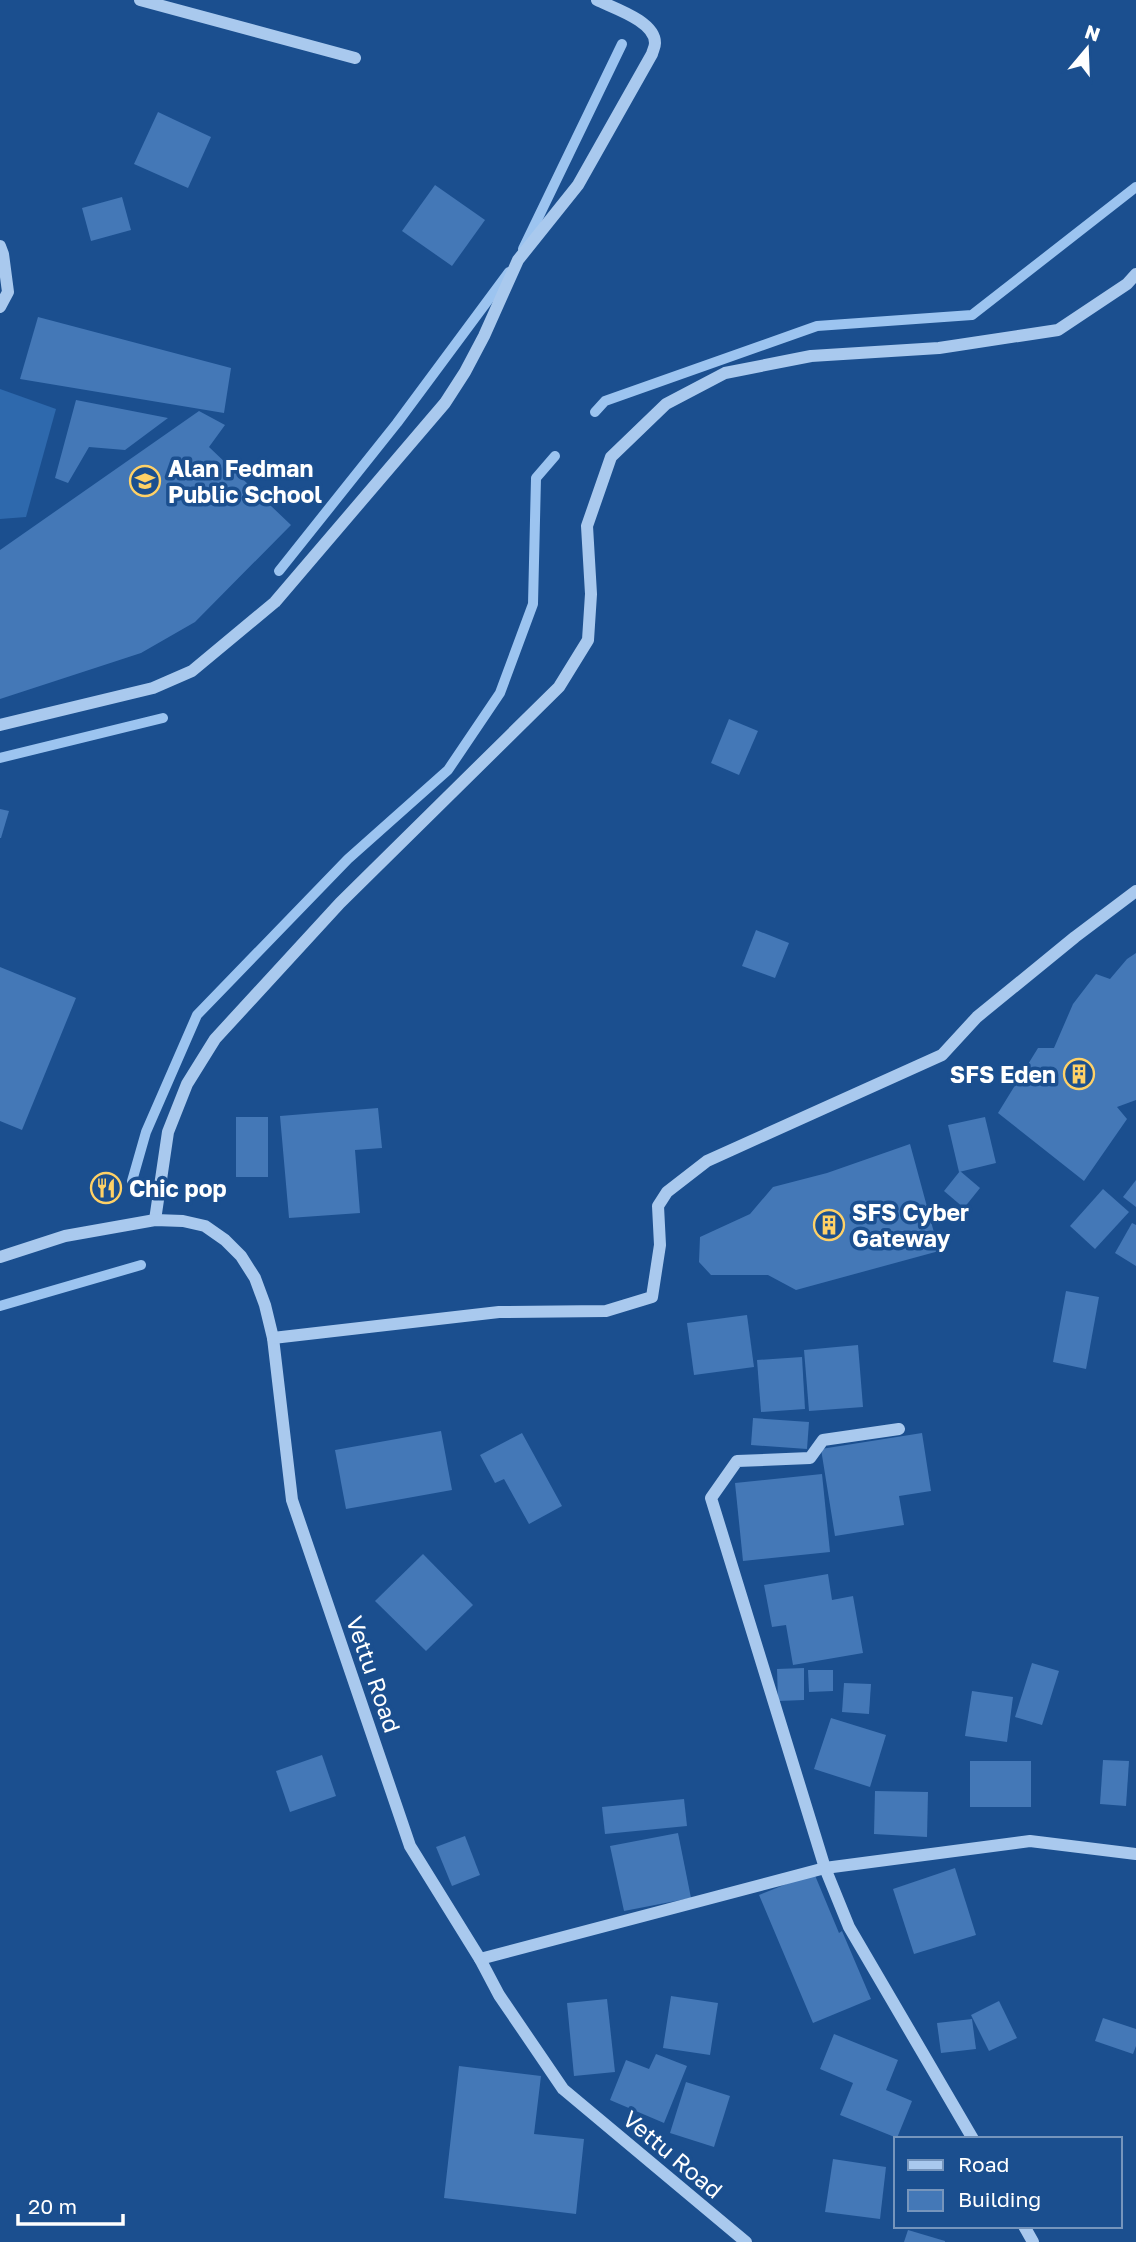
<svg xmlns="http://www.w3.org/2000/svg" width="1136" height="2242" viewBox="0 0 1136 2242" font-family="'Golos Text',sans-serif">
<rect width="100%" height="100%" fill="#1b4f8f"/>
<path fill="#2e69ad" d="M0,389L56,409L26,517L0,519Z"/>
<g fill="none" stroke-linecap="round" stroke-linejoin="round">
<g stroke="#9cc4f0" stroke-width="10">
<path d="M523,249L622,44"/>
<path d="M595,412L605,401L817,326L972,315L1136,187"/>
<path d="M279,571L397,423L509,272"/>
<path d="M0,758L163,718"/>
<path d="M132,1181L146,1132L197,1015L348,859L448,770L500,693L533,604L536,478L555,456"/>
<path d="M0,1306L141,1265"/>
</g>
</g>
<g fill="#4478b7">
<path d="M158,112L211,137L188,188L134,164Z"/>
<path d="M435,185L485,220L452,266L402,231Z"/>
<path d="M122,197L131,230L91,241L82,208Z"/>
<path d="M38,317L231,368L224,413L20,379Z"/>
<path d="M76,400L168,418L125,450L89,447L68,483L55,478Z"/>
<path d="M199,411L225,425L209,447L291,525L195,622L141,653L0,699V550Z"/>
<path d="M729,719L758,731L739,775L711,763Z"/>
<path d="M0,809L9,811L1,838H0Z"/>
<path d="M756,930L789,943L775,978L742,966Z"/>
<path d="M1136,953V1100L1117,1107L1127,1119L1084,1181L998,1113L1038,1048H1054L1073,1004L1096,974L1110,979L1127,959Z"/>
<path d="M0,967L76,998L22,1130L0,1121Z"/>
<path d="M378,1108L382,1148L355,1150L360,1213L289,1218L280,1116Z"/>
<rect x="236" y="1117" width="32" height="60"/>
<path d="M985,1117L996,1163L959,1172L948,1125Z"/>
<path d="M910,1144L939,1251L796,1290L768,1275H711L699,1262L700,1237L750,1214L773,1187L827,1173Z"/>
<path d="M960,1171L980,1188L964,1208L944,1191Z"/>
<path d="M1136,1180V1207L1123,1197Z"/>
<path d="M1103,1189L1129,1212L1095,1249L1070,1226Z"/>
<path d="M1132,1223L1136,1225V1266L1115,1253Z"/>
<path d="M1066,1291L1099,1297L1086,1369L1053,1362Z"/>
<path d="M747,1315L754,1367L694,1375L687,1323Z"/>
<path d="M858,1345L863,1407L809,1411L804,1350Z"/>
<path d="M802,1357L805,1409L761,1412L757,1360Z"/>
<path d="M753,1418L809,1422L807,1449L751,1445Z"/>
<path d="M441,1431L452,1490L346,1509L335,1450Z"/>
<path d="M522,1433L562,1506L529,1524L504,1479L495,1483L480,1455Z"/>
<path d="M922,1433L931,1491L899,1496L904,1525L835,1536L821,1449Z"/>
<path d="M822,1474L830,1552L743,1561L735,1483Z"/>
<path d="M423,1554L473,1605L426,1651L375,1601Z"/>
<path d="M828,1574L832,1600L853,1596L863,1653L793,1665L786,1625L772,1627L764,1585Z"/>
<path d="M1032,1663L1059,1671L1042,1725L1015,1717Z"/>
<path d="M804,1668V1700L778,1701L777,1669Z"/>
<path d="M808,1670H833V1691L809,1692Z"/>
<path d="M844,1683L871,1684L869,1714L842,1712Z"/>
<path d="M972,1691L1013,1697L1007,1742L965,1736Z"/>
<path d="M831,1718L886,1735L870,1787L814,1769Z"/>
<path d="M322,1755L336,1796L290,1812L276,1771Z"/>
<path d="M1103,1760L1129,1761L1126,1806L1100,1804Z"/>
<rect x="970" y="1761" width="61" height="46"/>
<path d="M875,1791L928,1792L927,1837L874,1834Z"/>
<path d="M684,1799L687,1826L605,1834L602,1807Z"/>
<path d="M678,1833L691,1898L624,1911L610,1846Z"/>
<path d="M465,1836L480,1875L452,1886L436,1847Z"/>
<path d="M955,1868L976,1935L914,1954L893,1889Z"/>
<path d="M814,1873L839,1933L842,1931L871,1999L813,2023L759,1895Z"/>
<path d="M671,1996L718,2003L710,2055L663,2048Z"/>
<path d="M607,1999L615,2072L574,2076L567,2003Z"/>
<path d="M999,2001L1017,2038L989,2051L971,2015Z"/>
<path d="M1103,2018L1136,2029V2046L1133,2054L1095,2041Z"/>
<path d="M972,2019L976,2049L941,2053L937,2023Z"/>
<path d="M834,2034L898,2060L886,2090L912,2101L897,2138L840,2115L853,2083L820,2069Z"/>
<path d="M656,2054L687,2066L664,2123L610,2100L626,2060L649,2069Z"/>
<path d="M459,2066L541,2076L534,2134L584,2139L576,2214L444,2198Z"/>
<path d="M686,2082L730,2096L714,2147L670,2133Z"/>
<path d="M833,2159L886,2167L880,2219L825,2212Z"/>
<path d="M908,2230L945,2241V2242H904Z"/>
</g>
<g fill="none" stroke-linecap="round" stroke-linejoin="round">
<g stroke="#a9c9ee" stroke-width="12">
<path d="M140,0L355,58"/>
<path d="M0,246L3,254L8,292L0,307"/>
<path d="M0,725L153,688L192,671L275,602L445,403L465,372L484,336L518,260L578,185L652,54C653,50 655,47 655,43C655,21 613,8 597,0"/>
<path d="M155,1220L168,1132L187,1084L215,1039L340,903L559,687L588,640L591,594L587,526L611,457L666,404L725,373L811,356L939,348L1058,330L1127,284L1136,274"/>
<path d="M0,1257L65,1236L155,1220L183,1221L205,1226L225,1240L241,1256L255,1278L265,1305L273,1338L292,1500L410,1846L480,1959L499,1995L563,2089L746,2242"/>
<path d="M273,1338L499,1312L606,1311L652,1297L660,1245L658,1206L667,1192L707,1161L942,1055L977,1017L1075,937L1136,891"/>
<path d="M899,1429L823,1440L810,1458L737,1461L711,1498L825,1868L849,1927L973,2139"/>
<path d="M480,1959L825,1868L1030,1841L1136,1854"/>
<path d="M1024,2226L1033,2242"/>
</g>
</g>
<defs>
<g id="school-ring" transform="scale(1.575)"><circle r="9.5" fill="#1b4f8f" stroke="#ffd166" stroke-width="1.5"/><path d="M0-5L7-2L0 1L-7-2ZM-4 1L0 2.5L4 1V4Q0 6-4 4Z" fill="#ffd166"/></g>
<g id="building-ring" transform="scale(1.575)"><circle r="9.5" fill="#1b4f8f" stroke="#ffd166" stroke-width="1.5"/><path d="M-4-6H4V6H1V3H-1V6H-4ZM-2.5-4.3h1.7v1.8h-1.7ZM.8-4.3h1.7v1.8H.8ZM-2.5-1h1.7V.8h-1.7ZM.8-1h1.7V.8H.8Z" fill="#ffd166"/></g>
<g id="restaurant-ring" transform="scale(1.575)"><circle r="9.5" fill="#1b4f8f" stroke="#ffd166" stroke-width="1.5"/><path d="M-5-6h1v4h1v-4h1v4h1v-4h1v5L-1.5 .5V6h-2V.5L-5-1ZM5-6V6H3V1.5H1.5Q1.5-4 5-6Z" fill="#ffd166"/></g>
</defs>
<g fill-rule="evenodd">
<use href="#school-ring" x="145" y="481"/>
<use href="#building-ring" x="1079" y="1074"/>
<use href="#restaurant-ring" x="106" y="1188"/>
<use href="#building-ring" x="829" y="1225"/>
</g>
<g text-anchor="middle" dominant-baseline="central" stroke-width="7" stroke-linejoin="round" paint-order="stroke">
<g font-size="23" font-weight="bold" fill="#fff" stroke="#1b4f8f" text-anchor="start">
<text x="168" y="468">Alan Fedman<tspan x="168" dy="26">Public School</tspan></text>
<text x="1056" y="1074" text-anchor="end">SFS Eden</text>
<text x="129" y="1188">Chic pop</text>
<text x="852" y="1212">SFS Cyber<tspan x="852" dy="26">Gateway</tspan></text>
</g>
<g font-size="23" fill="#fff" stroke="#1b4f8f">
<text transform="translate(374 1674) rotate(71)">Vettu Road</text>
<text transform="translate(673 2154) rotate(40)">Vettu Road</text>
</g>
</g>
<rect x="894" y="2137" width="228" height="91" fill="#1b4f8f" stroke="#7695bc" stroke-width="2"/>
<rect x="908" y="2160" width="35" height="10" fill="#a9c9ee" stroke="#7695bc" stroke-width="2"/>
<text x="958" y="2172" font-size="21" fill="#ffffff">Road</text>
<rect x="908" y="2190" width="35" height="21" fill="#4478b7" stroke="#7695bc" stroke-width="2"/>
<text x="958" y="2207" font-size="21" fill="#ffffff">Building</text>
<g transform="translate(1087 49) rotate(19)" stroke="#1b4f8f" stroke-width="5" paint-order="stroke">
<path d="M0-5L12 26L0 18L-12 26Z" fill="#ffffff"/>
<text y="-10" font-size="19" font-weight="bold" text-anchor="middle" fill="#ffffff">N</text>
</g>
<path d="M18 2214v10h105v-10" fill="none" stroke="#ffffff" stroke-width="3.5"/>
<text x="28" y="2214" font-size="21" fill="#ffffff" stroke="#1b4f8f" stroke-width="5" paint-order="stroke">20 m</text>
</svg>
